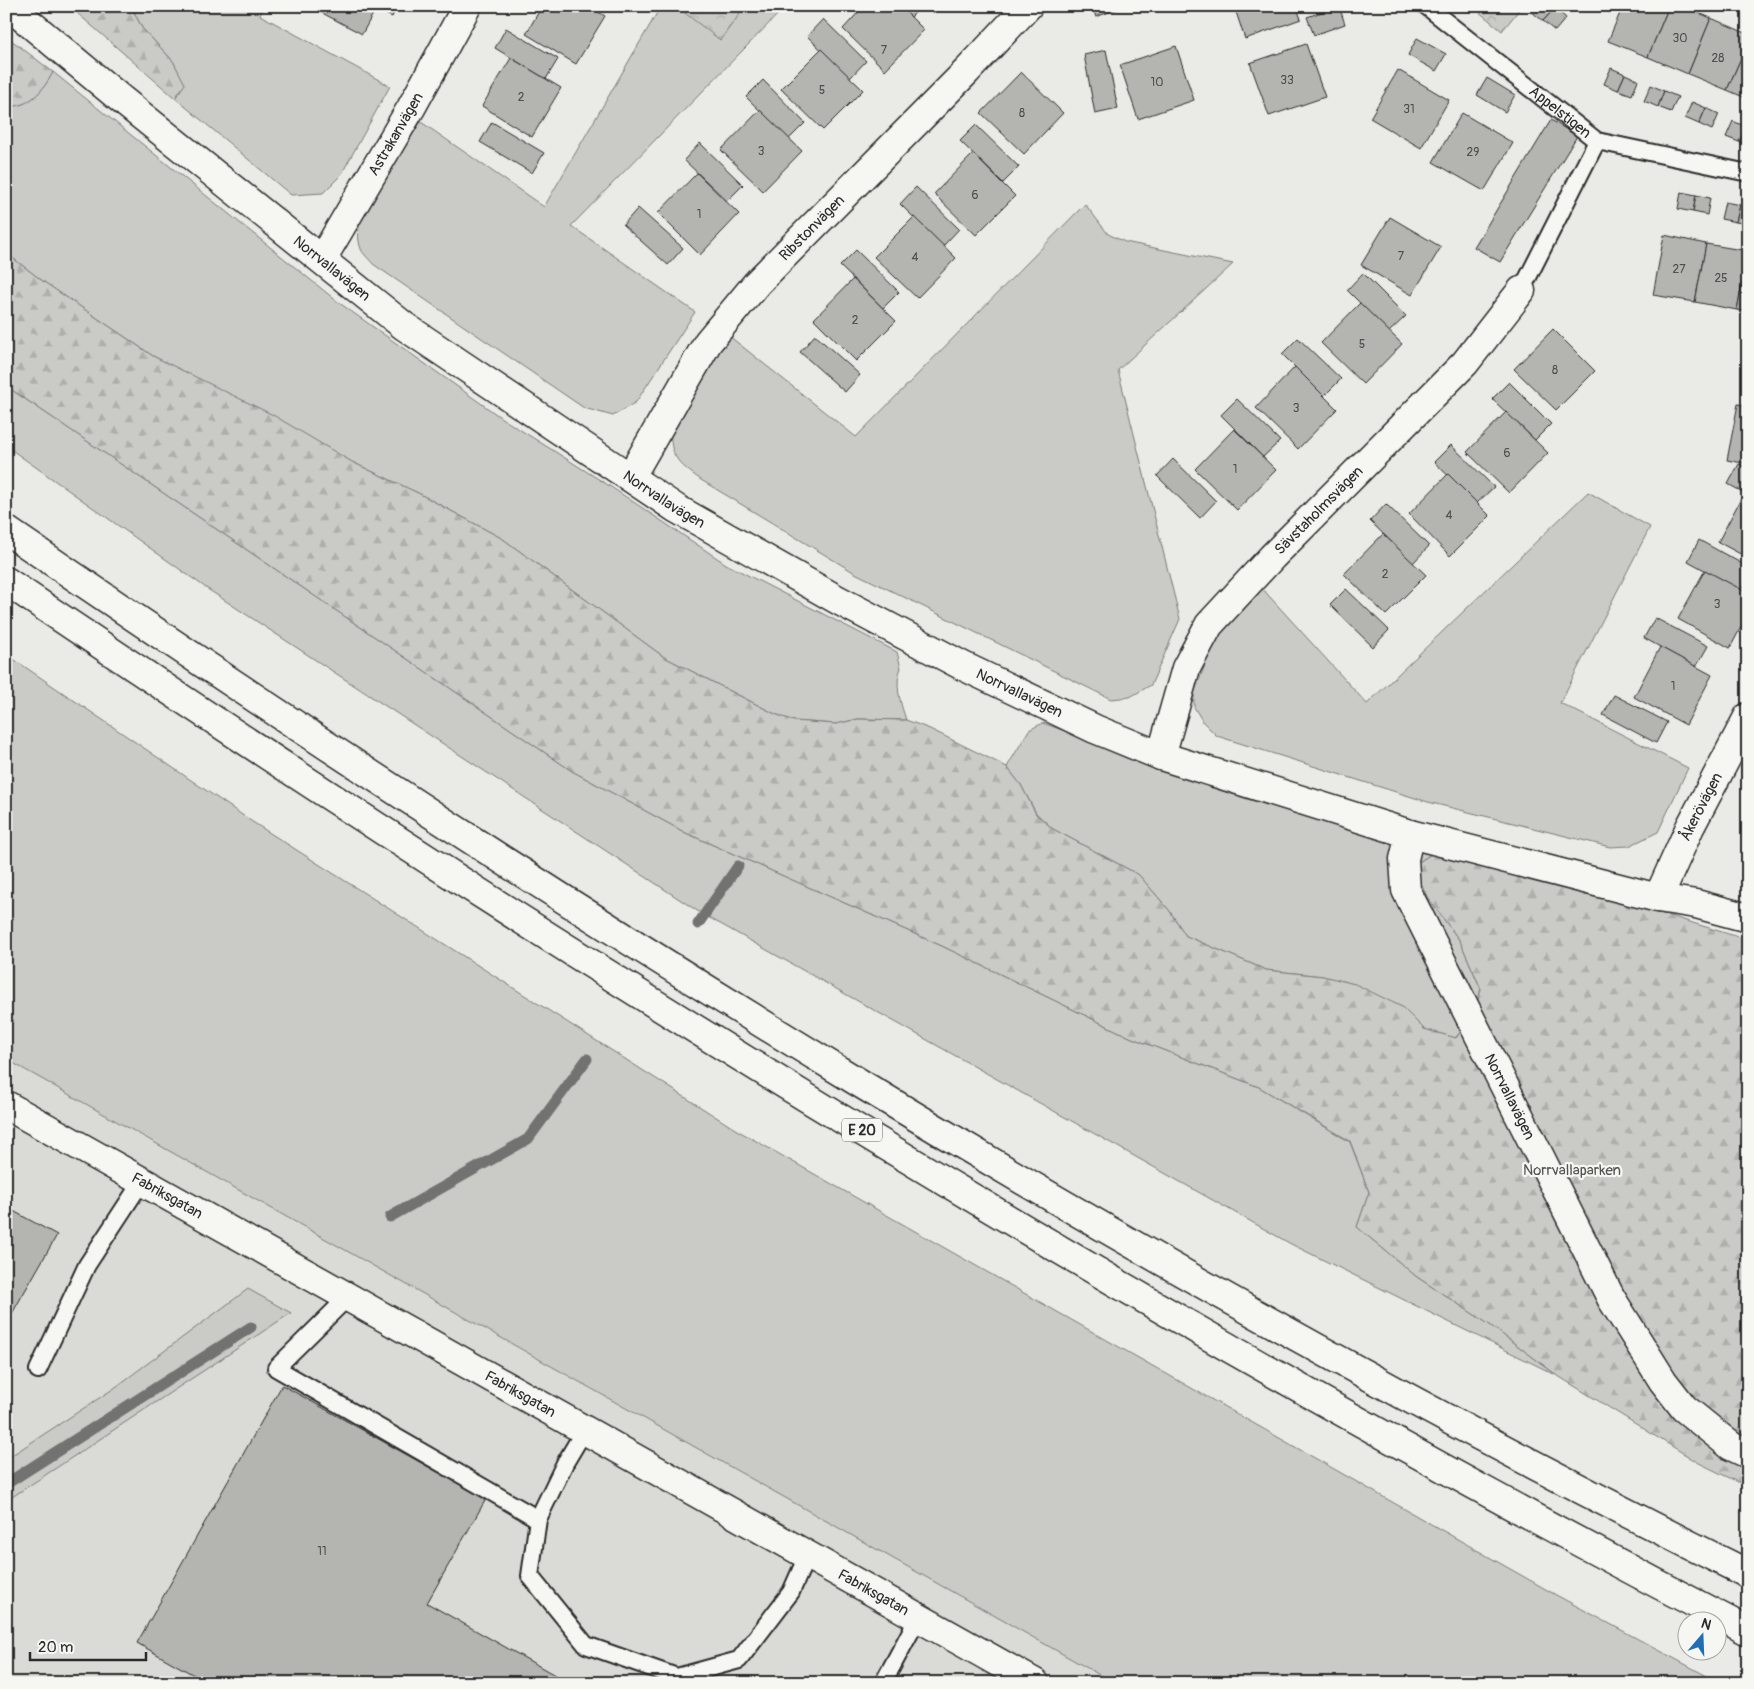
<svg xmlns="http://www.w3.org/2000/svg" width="1754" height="1689" viewBox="0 0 1754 1689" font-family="Pangolin,sans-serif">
<defs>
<pattern id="forest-firs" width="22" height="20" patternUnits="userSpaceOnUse" patternTransform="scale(1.25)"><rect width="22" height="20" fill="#cacac7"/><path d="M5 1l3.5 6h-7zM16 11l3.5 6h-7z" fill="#aeaeab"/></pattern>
<pattern id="park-crowns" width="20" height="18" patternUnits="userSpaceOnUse" patternTransform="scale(1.25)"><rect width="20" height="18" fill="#cacac7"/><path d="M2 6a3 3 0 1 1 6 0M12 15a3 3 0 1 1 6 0" fill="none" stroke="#aeaeab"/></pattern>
</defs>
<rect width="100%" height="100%" fill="#eaeae6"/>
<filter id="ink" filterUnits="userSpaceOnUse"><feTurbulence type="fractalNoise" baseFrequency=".02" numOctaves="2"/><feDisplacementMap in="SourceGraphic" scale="10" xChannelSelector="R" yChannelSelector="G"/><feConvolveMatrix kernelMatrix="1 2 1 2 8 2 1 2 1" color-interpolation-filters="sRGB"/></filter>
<g filter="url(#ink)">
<path fill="#dadad6" d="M6,1059L734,1469L1114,1683H6Z"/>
<g fill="#cacac7" stroke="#7a7a79">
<path d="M131,6H265L260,15L390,86L341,175L323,193L291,195L175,98L184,84L173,61L142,28Z"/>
<path d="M661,6H786L571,226L695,312L636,402L613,416L584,408L373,264C370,260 363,254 361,249C346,210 400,152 421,122L544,207Z"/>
<path d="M53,72L338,302L503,419L608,485L726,564L897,652L901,668C894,685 901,704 906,720L858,719L836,724L794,721L775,714L664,657L503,539L418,493L352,462L153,356L44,282L6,253V107C30,107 43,91 53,72Z"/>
<path d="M1085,204L1108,234L1125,242L1233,264L1118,370L1180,619L1151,685L1130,697L1111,699L855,573L701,480C678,463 669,457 671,427L729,336L856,437Z"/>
<path d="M6,386L572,771L686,833L942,946L1132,1038L1259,1087L1350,1142L1369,1192L1357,1227L1417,1277L1490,1325L1558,1376L1291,1244L699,912L209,590L6,446Z"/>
<path d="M1588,492L1650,527L1560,703L1688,768L1658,832L1629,846L1610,847L1428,802L1217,736L1203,722L1194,707V693L1220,627L1259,585L1367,704Z"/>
<path d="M6,654L251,821L735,1129L1556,1595L1720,1683H1114L6,1059Z"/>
<path d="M1043,723L1227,791L1433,853L1415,864L1427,897L1460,941L1481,989L1473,1018L1455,1038L1424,1029L1402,1007L1323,976L1266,970L1186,936L1169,910L1139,875L1053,829L1036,813L1021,785L1007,767L1029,730Z"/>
<path d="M248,1289L291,1313L6,1501V1459L113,1389Z"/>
</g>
<g fill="url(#forest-firs)" stroke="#7a7a79">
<path d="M69,6H131L142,28L173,61L185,84L175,98Z"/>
<path d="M6,36L53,72C43,91 30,107 6,107Z"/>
<path d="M6,253L44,282L153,356L273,415L352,462L418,493L503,539L664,657L775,714L794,721L836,724L858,719L906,720L930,729L1007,767L1021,785L1036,814L1053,829L1139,875L1169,910L1186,936L1266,970L1323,976L1355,984L1402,1007L1424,1029L1456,1038L1473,1018L1481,989L1460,941L1427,897L1414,865L1433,853L1667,915L1748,940V1487L1699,1463L1558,1376L1490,1325L1417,1277L1357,1227L1369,1192L1350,1141L1259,1087L1132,1038L942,946L686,833L572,771L6,386Z"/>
</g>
<g fill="url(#park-crowns)" stroke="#7a7a79">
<path d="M684,6H746L720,40L681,10Z"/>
<path d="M1472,6H1515L1519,10L1502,31Z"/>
</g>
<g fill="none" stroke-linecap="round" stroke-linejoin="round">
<g stroke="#727270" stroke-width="11">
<path d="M698,924L738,866"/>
<path d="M390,1217L528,1139L587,1059"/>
<path d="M6,1484L251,1327"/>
</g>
</g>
<g fill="#b4b4b1" stroke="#2b2b2b">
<path d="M309,6H358L373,14L362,34Z"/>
<path d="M371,6H397L392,17Z"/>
<path d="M542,6H589L605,16L576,64L526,34Z"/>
<path d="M864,6H900L924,30L885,70L843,29Z"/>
<path d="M900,6H922L911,17Z"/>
<path d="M1092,6H1125L1096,17Z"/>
<path d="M1234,6H1296L1301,19L1245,39Z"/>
<path d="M1339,6L1345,24L1314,35L1307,17Z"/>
<path d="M1537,6H1552L1555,8L1543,21L1532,12Z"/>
<path d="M1623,6H1669L1648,57L1608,41Z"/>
<path d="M1669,6H1682L1711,18L1688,74L1648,57Z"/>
<path d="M1555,8L1566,18L1555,31L1543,21Z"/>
<path d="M1711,18L1748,34V42L1727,90L1688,74Z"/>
<path d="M823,19L866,61L850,78L807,36Z"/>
<path d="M506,28L558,59L546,79L495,48Z"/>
<path d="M1417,38L1446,54L1436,71L1408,55Z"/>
<path d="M1748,42V99L1727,90Z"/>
<path d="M1306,44L1325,97L1269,116L1250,63Z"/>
<path d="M1176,46L1194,100L1138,119L1120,65Z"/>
<path d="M821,49L863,90L823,130L781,89Z"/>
<path d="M1106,50L1118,109L1095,114L1084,55Z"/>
<path d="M511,58L561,88L532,137L482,106Z"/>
<path d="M1611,68L1625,74L1618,90L1604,84Z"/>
<path d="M1398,70L1449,100L1421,148L1370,118Z"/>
<path d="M1021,72L1063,113L1024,154L981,113Z"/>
<path d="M1625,74L1638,80L1632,95L1618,90Z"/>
<path d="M1487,78L1515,95L1505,112L1477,95Z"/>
<path d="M763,80L805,123L789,139L746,97Z"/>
<path d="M1651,85L1664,91L1658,107L1644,101Z"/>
<path d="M1664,91L1678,97L1671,112L1658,107Z"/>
<path d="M1692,102L1706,108L1699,124L1685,118Z"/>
<path d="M1706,108L1719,114L1712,130L1699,124Z"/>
<path d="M760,110L802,151L763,191L721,150Z"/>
<path d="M1462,113L1513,143L1484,191L1433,162Z"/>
<path d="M1551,120L1577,136L1500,262L1474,247Z"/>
<path d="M1733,121L1746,127L1739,142L1726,137Z"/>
<path d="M492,122L544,153L532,173L480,142Z"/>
<path d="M976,125L1019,167L1003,183L960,141Z"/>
<path d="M1746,127L1748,128V146L1739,142Z"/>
<path d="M700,143L743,185L727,201L684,160Z"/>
<path d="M973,154L1015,196L976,235L934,194Z"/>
<path d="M697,173L739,214L700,255L658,213Z"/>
<path d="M916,187L959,229L943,246L900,204Z"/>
<path d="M1681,192L1696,195L1693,212L1678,209Z"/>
<path d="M1696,195L1710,198L1707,215L1693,212Z"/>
<path d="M1725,202L1740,205L1736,222L1721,219Z"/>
<path d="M1740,205L1748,206V224L1736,222Z"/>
<path d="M638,208L683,248L668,265L623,225Z"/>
<path d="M914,217L956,258L917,298L874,257Z"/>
<path d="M1390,217L1441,247L1412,295L1361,265Z"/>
<path d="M1664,235L1706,244L1695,302L1653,295Z"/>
<path d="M1706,244L1748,251L1737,310L1695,302Z"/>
<path d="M856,250L899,292L883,308L840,266Z"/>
<path d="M1748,253V312L1737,310Z"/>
<path d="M1363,273L1406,316L1389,332L1347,290Z"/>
<path d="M853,279L896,321L856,361L814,319Z"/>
<path d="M1360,303L1402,344L1363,384L1321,343Z"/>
<path d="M1553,329L1595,371L1556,410L1514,369Z"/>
<path d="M815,335L860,375L845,392L800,352Z"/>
<path d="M1298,338L1341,379L1324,396L1282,354Z"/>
<path d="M1295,367L1337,409L1298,449L1256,408Z"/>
<path d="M1509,382L1551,424L1535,440L1492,399Z"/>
<path d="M1237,399L1280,441L1263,457L1221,415Z"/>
<path d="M1738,404L1748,406V464L1727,460Z"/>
<path d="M1506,412L1548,453L1509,493L1467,452Z"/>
<path d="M1234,429L1276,470L1237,510L1195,469Z"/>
<path d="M1451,445L1494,487L1477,503L1434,462Z"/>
<path d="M1173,459L1216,501L1200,518L1157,476Z"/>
<path d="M1739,464L1748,468V495L1728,484Z"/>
<path d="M1448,474L1490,516L1450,556L1409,514Z"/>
<path d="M1744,493L1748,495V558L1718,542Z"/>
<path d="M1386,504L1429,546L1413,563L1370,521Z"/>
<path d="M1383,534L1426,575L1386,615L1344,574Z"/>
<path d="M1699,540L1748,567V577L1741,590L1688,561Z"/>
<path d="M1705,570L1748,593V614L1730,648L1678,619Z"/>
<path d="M1346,589L1389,630L1373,647L1330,605Z"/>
<path d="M1655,618L1708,646L1696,667L1644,638Z"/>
<path d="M1660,647L1712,675L1686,725L1634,697Z"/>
<path d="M1614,695L1667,722L1656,743L1603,715Z"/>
<path d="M6,1207L57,1235L6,1324Z"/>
<path d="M282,1385L486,1499L427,1603L569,1683H208L137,1643Z"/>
</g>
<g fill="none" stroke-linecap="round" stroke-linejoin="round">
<g stroke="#2b2b2b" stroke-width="20">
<g id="lane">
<path id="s1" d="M1426,6L1597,141L1748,173"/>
<path d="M1521,291L1597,141"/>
<path d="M348,1297L276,1368L538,1519"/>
<path d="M38,1370L87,1265L142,1181"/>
<path d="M584,1431L565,1463L538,1519L530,1576L586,1645L677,1677L739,1660L791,1592L807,1556"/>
<path d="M883,1683L918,1618"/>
</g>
</g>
<g stroke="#2b2b2b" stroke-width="31">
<g id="street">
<path id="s2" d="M322,259L411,108L467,6"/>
<path id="s3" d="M631,476L708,342L757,283L967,71L1028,6"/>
<path id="s4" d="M1161,756L1186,668L1209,625L1272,557L1465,363L1521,291"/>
<path id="s5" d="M1410,834L1404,859L1406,890L1611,1298L1663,1381L1684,1408L1731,1446L1748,1454"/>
<path id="s6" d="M1658,898L1690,827L1748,717"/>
<path id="s7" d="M6,1105L1035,1683"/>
</g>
</g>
<g stroke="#2b2b2b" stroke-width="31">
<g id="secondary">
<path id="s8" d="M9,6L122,100L404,326L677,509L838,600L963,666L1095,729L1161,756L1410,834L1658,898L1696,904L1748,918"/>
</g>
</g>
<g stroke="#2b2b2b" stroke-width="31">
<g id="highway">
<path d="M6,530C564,912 1141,1273 1748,1574"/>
<path d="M6,581C567,960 1146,1319 1748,1631"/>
</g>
</g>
<use href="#lane" stroke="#f6f6f2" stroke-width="16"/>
<use href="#street" stroke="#f6f6f2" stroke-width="28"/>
<use href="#secondary" stroke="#f6f6f2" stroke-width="28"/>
<use href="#highway" stroke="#f6f6f2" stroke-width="28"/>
</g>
</g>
<g text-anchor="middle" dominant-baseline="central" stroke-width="4.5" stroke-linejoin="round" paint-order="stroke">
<g font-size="12" fill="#4d4d4c">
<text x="1680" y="38">30</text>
<text x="884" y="50">7</text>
<text x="1718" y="58">28</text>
<text x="1287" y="80">33</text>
<text x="1157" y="82">10</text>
<text x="822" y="90">5</text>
<text x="521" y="97">2</text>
<text x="1409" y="109">31</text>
<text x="1022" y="113">8</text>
<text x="761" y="151">3</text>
<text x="1473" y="152">29</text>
<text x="975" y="195">6</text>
<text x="699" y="214">1</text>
<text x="1401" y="256">7</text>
<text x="915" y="257">4</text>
<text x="1679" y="269">27</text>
<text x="1721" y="278">25</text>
<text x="855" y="320">2</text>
<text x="1362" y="344">5</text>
<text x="1555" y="370">8</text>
<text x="1296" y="408">3</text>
<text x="1507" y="453">6</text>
<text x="1235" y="469">1</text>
<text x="1449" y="515">4</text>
<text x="1385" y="574">2</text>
<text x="1717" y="604">3</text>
<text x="1673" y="686">1</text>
<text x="322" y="1551">11</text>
</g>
<rect fill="#f6f6f2" stroke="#686867" stroke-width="1" x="842" y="1118.5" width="40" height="23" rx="4"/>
<g font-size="14" font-weight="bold" fill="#2b2b2b">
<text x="862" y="1130">E 20</text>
</g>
<g font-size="15" fill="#2b2b2b" stroke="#f6f6f2">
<text stroke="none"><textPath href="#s1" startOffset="171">Äppelstigen</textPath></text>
<text stroke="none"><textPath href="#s2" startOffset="145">Astrakanvägen</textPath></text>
<text stroke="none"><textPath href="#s3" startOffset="309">Ribstonvägen</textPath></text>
<text stroke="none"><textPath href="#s8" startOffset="416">Norrvallavägen</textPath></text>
<text stroke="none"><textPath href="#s8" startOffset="821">Norrvallavägen</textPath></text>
<text stroke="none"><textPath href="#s4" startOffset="299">Sävstaholmsvägen</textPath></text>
<text stroke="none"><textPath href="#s8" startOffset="1226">Norrvallavägen</textPath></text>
<text stroke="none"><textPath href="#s6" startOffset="101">Åkerövägen</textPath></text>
<text stroke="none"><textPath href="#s5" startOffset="288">Norrvallavägen</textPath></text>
<text stroke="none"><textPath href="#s7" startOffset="185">Fabriksgatan</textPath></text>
<text stroke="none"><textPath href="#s7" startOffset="590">Fabriksgatan</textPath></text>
<text stroke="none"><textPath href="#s7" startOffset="995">Fabriksgatan</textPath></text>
</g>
<g font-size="15" fill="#535352" stroke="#f6f6f2">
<text x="1572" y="1170">Norrvallaparken</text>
</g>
</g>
<rect width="1754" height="1689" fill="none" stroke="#f6f6f2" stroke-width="25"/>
<rect x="12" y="12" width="1729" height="1664" fill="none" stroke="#2b2b2b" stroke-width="2" filter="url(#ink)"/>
<g transform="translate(1702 1636) rotate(19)"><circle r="24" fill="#f6f6f2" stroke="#a5a5a2"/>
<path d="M0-4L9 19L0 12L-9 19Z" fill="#1f6fb2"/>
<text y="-8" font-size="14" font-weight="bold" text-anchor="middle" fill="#2b2b2b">N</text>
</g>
<path d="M30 1652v8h116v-8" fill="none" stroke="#2b2b2b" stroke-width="2.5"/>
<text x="38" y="1652" font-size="15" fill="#2b2b2b" stroke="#f6f6f2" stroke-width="4" paint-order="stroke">20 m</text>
</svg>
